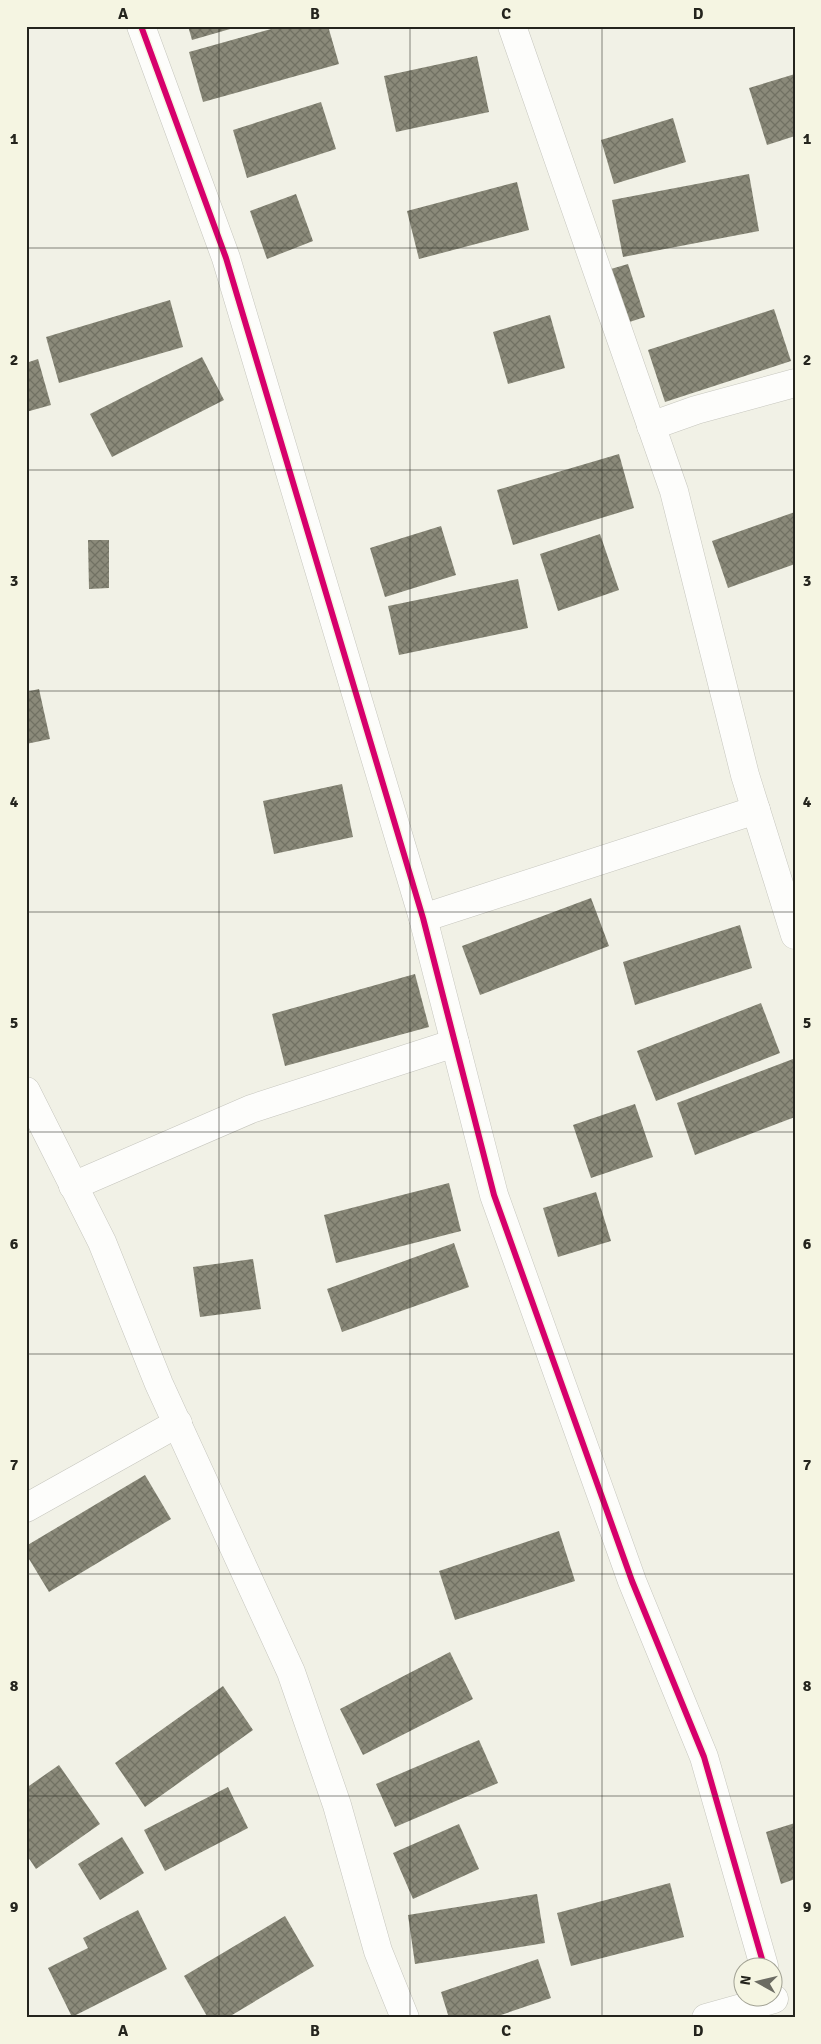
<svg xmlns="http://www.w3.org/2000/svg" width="821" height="2044" viewBox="0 0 821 2044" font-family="Signika,sans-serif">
<defs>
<pattern id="building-cross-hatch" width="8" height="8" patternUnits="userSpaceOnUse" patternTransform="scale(1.25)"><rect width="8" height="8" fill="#8b8a7a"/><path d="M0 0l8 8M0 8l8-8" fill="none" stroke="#717163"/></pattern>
</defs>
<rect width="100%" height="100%" fill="#f1f1e6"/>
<g fill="url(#building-cross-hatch)">
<path d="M188,26H237V27L192,40Z"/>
<path d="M282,26H328L339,64L203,102L189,52Z"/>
<path d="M477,56L489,112L396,132L384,76Z"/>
<path d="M795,74V136L767,145L749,88Z"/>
<path d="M321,102L336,149L247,178L233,130Z"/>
<path d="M673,118L686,162L614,184L601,140Z"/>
<path d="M749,174L759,231L623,257L612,200Z"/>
<path d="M517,182L529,230L419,259L407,211Z"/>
<path d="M296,194L313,241L267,259L250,211Z"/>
<path d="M628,264L645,317L620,325L604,271Z"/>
<path d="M170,300L183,347L59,383L46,337Z"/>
<path d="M774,309L791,361L665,402L648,350Z"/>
<path d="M550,315L565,368L508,384L493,332Z"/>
<path d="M202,357L224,400L112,457L90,414Z"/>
<path d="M38,359L51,405L26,412V363Z"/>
<path d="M619,454L634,508L513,545L497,490Z"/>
<path d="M795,512V564L728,588L712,541Z"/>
<path d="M441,526L456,575L385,597L370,548Z"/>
<path d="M600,534L619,590L558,611L540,554Z"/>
<path d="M88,540H109V588L89,589Z"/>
<path d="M518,579L528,628L399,655L388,606Z"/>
<path d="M39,689L50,739L26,744V692Z"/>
<path d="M342,784L353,837L274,854L263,801Z"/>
<path d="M591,898L609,946L480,995L462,946Z"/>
<path d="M740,925L752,968L635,1005L623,962Z"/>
<path d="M415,974L429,1027L285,1066L272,1014Z"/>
<path d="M761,1003L780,1053L656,1101L637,1051Z"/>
<path d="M793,1059L795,1117L695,1155L677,1103Z"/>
<path d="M635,1104L653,1157L591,1178L573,1125Z"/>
<path d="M449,1183L461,1231L336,1263L324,1215Z"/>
<path d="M596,1192L611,1241L558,1257L543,1208Z"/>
<path d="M454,1243L469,1287L342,1332L327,1289Z"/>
<path d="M253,1259L261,1309L200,1317L193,1267Z"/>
<path d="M145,1475L171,1519L49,1592L26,1554V1546Z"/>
<path d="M559,1531L575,1581L455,1620L439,1571Z"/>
<path d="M450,1652L473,1699L363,1755L340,1709Z"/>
<path d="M223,1686L253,1730L145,1807L115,1763Z"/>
<path d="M479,1740L498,1783L395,1827L376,1784Z"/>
<path d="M59,1765L100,1824L36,1869L26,1854V1788Z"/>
<path d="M228,1787L248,1828L165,1871L144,1830Z"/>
<path d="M795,1823V1879L781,1884L766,1832Z"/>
<path d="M459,1824L479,1869L413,1899L393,1853Z"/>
<path d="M122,1837L144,1873L100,1900L78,1864Z"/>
<path d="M670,1883L684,1937L571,1966L557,1913Z"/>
<path d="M537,1894L545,1943L415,1964L408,1915Z"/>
<path d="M138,1910L167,1969L72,2017L48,1968L88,1948L83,1938Z"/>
<path d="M285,1916L314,1966L227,2018H208L184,1976Z"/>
<path d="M538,1959L551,1998L492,2018H449L441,1992Z"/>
</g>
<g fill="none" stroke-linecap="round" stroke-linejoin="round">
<g stroke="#c6c6be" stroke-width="29">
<g id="street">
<path d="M141,26L226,258L423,918L494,1195L632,1581L704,1757L764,1966"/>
<path d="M512,26L674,491L745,775L795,935"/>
<path d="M651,426L696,410L795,383"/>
<path d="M423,918L756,810"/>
<path d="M26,1091L102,1242L159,1384L291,1672L337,1805L378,1951L405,2018"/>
<path d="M73,1186L251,1109L455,1043"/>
<path d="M26,1508L178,1423"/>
<path d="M706,2018L774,1999"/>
</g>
</g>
<use href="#street" stroke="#fdfdfb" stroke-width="28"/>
<g stroke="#f5f5e2" stroke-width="9">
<path id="cycleway" d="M141,26L226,258L423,918L494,1195L632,1581L704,1757L764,1966"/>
</g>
<use href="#cycleway" stroke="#d6006c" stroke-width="6"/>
</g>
<path fill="none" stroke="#24241d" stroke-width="1" stroke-opacity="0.55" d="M219,26V2018M410,26V2018M602,26V2018M26,248H795M26,470H795M26,691H795M26,912H795M26,1132H795M26,1354H795M26,1574H795M26,1796H795"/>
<rect width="821" height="2044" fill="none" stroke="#f5f5e2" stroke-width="55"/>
<g transform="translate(758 1982) rotate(278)"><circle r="24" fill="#f5f5e2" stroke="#a1a193"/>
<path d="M0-4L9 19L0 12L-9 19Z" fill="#6c6c63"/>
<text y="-8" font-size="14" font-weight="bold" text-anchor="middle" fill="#24241d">N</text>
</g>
<rect x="28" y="28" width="766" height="1988" fill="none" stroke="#24241d" stroke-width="2"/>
<g font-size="16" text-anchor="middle" font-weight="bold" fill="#24241d">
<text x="123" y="19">A</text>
<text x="315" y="19">B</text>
<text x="506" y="19">C</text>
<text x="698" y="19">D</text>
<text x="14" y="144">1</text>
<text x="807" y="144">1</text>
<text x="14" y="365">2</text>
<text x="807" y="365">2</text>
<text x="14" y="586">3</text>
<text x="807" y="586">3</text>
<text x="14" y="807">4</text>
<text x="807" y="807">4</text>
<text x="14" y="1028">5</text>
<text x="807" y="1028">5</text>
<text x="14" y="1249">6</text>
<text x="807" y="1249">6</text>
<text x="14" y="1470">7</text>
<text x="807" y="1470">7</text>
<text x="14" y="1691">8</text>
<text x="807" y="1691">8</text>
<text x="14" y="1912">9</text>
<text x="807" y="1912">9</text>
<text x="123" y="2036">A</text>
<text x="315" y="2036">B</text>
<text x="506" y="2036">C</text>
<text x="698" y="2036">D</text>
</g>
</svg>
